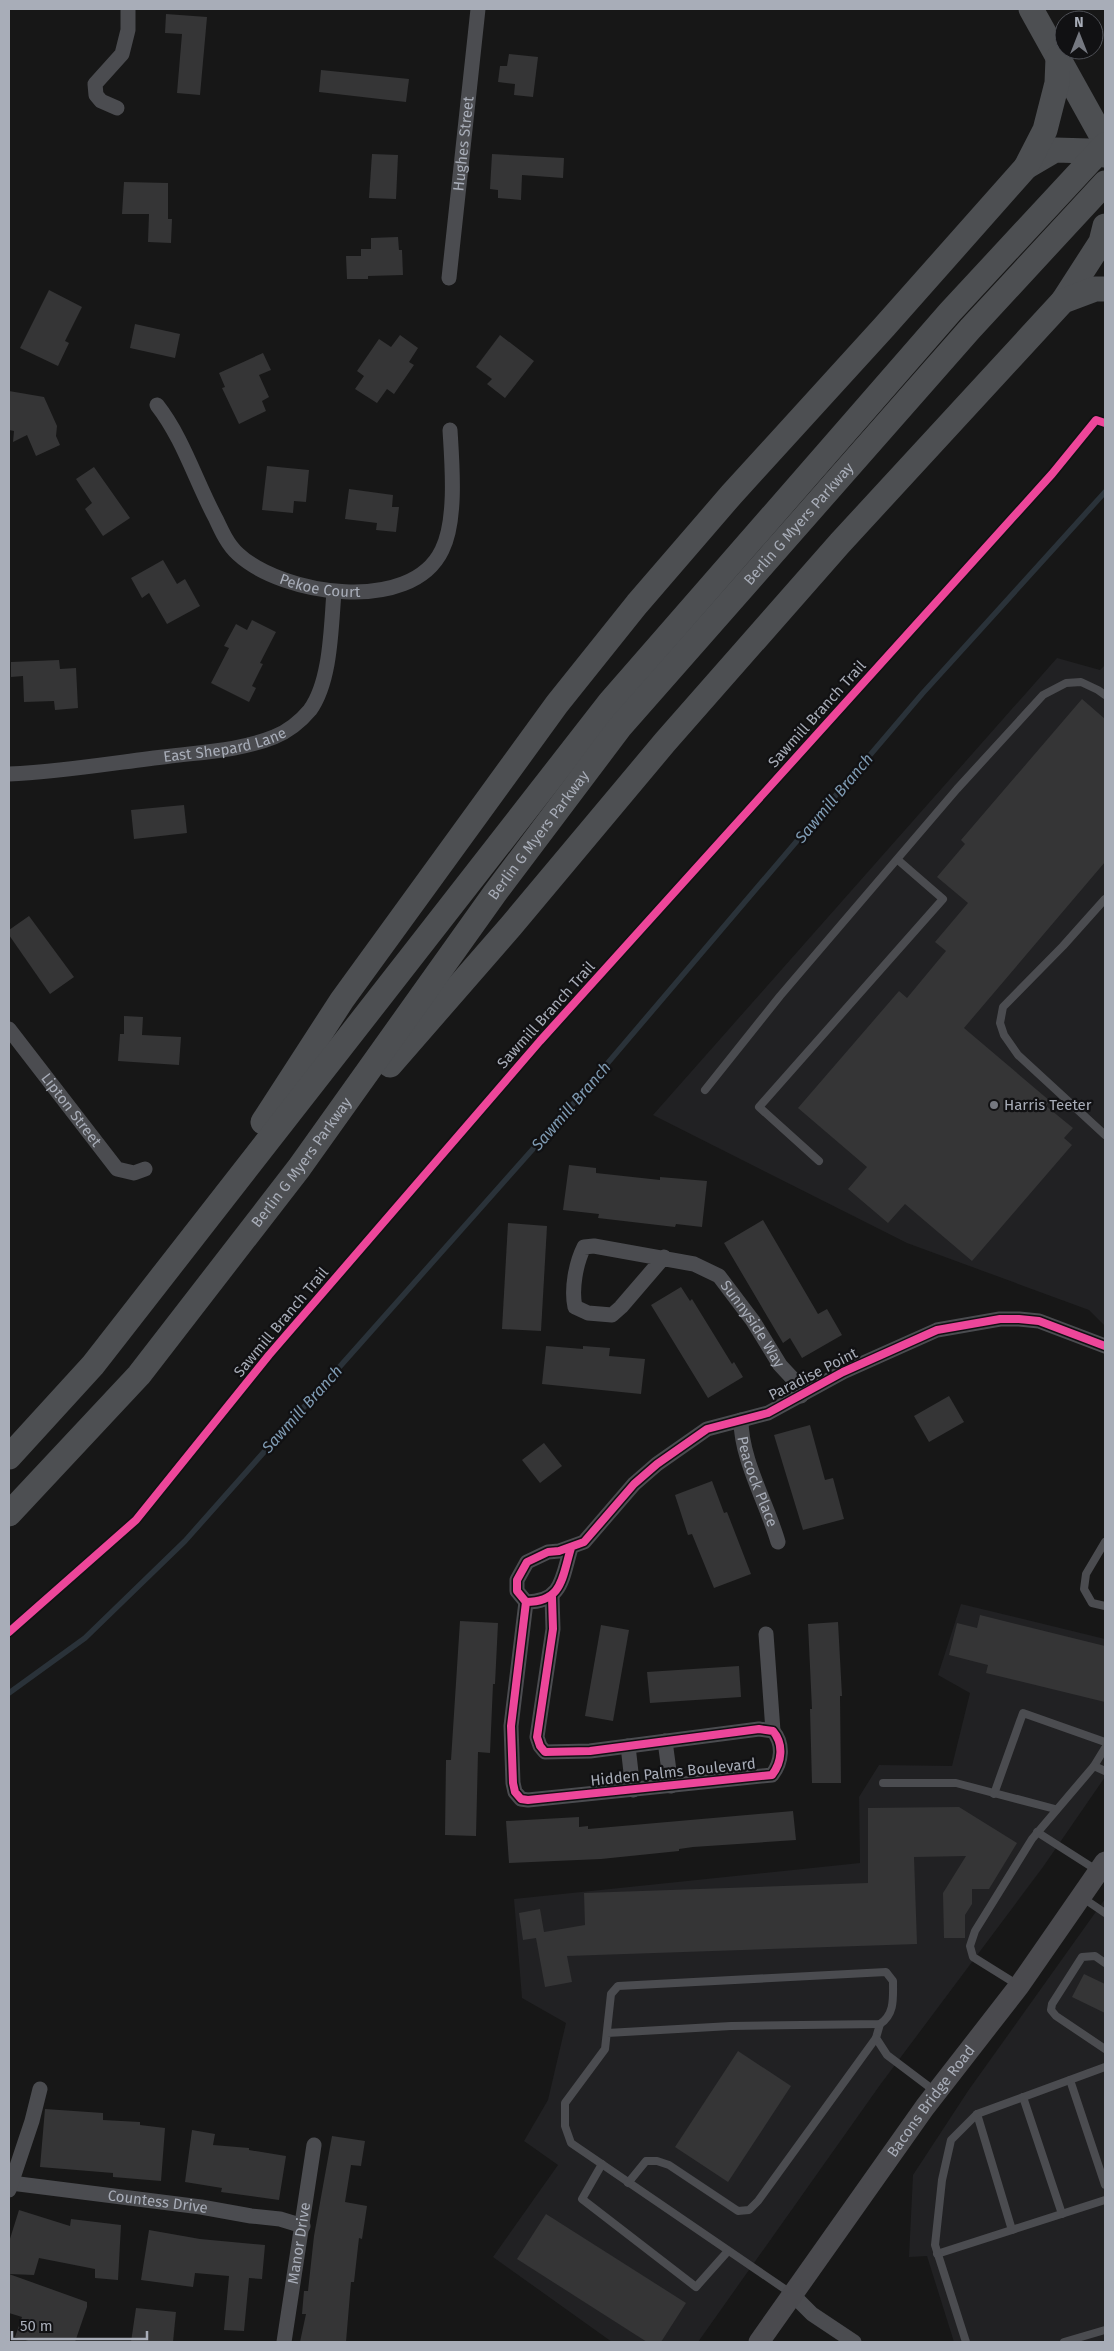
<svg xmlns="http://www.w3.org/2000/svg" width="1114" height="2351" viewBox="0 0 1114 2351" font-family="'Fira Sans',sans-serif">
<rect width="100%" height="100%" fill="#171717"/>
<g fill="#212123">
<path d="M1057,658L1100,670L1105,665V1326L1089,1310L907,1243L653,1115Z"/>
<path d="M961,1604L1105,1639V1777L1043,1867L880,2085L698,2342H612L493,2257L558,2165L524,2141L548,2100L566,2023L522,1998L514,1899L860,1863L859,1797L879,1765L952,1766L970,1693L938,1675Z"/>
<path d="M1105,1899V2342H954L927,2256L909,2257L913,2175L968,2091Z"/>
</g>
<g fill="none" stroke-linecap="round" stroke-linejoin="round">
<path stroke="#2a3239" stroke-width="5.5" d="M9,1693L85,1638L185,1541L572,1105L922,694L1105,492"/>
</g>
<g fill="#353536">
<path d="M166,14L207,17L200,95L177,93L182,34L165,33Z"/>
<path d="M509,54L538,57L533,97L514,95L515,84L498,82L500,66H507Z"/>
<path d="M321,70L409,79L406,102L319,92Z"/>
<path d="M372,154L398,155L396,199L369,198Z"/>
<path d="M492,154L564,158L563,178L522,175L521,200L498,198V190L490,189Z"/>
<path d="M124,182L168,183V219H172L171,243L148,242L149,214H122Z"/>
<path d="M398,237L399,250H402L403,275L368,276V279H347L346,256H361V249H371V238Z"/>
<path d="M49,290L82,307L65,341L69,343L58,366L20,348Z"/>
<path d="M135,324L180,334L175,358L130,348Z"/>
<path d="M400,335L418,348L409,362L414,365L394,394L387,389L377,403L355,389L364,376L357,371L379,339L391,347Z"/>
<path d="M500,335L534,361L505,398L487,384L492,379L476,367Z"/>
<path d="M263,353L271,370L259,375L269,397L262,401L266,411L239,424L222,388L225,387L219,373Z"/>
<path d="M9,391L44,397L57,426L56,436L60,445L36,456L27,435L13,442L14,431L9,430Z"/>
<path d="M267,466L309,470L306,502L294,501L293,513L262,510Z"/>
<path d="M94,467L130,518L103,536L85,509L92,503L76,479Z"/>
<path d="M349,489L393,495L392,507H399L396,532L376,530L377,523L345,519Z"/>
<path d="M163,560L177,584L185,579L200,606L167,624L149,593L142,598L131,578Z"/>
<path d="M252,620L276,632L260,663L263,664L252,686L256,688L249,702L211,683L229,648L224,646L236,624L247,630Z"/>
<path d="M59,660L60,669L76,668L78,708L55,710L54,701L24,702L23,676L11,677V662Z"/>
<path d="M1082,699L1105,719V862L964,1028L1050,1101L1046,1106L1073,1128L1064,1138L1072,1145L972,1261L905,1204L888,1223L848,1189L867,1167L798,1108L899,991L907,998L946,951L935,942L968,903L937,877L965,844L961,840Z"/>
<path d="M184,805L187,833L134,839L131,810Z"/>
<path d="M29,916L74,977L50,994L9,935V930Z"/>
<path d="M124,1016L143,1017L142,1035L181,1037L179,1065L118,1061L120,1034H124Z"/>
<path d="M569,1165L596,1168V1173L660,1180V1177L707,1181L702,1227L676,1224L675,1227L598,1218L599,1214L563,1210Z"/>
<path d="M763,1220L818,1314L827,1309L842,1335L802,1358L790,1338L783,1343L724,1243Z"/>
<path d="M508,1223L547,1226L541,1331L502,1329Z"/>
<path d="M681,1287L690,1301L692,1299L732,1364L734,1362L743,1377L708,1398L651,1305Z"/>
<path d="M546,1346L583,1349V1346L610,1348L609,1356L645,1359L641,1394L542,1384Z"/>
<path d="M949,1396L964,1422L929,1442L914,1416Z"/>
<path d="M810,1425L825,1480L833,1478L844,1519L803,1530L774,1435Z"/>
<path d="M544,1443L562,1466L540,1483L522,1460Z"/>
<path d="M712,1481L724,1513L727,1512L751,1574L714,1588L692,1534L688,1535L675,1495Z"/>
<path d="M980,1615L1105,1646V1702L986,1673L988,1665L949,1655L957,1623L977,1628Z"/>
<path d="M460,1621L498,1623L495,1684H493L490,1753L478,1752L476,1836L445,1835L446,1760H451Z"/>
<path d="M838,1622L842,1696H840L841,1783H812L810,1709H812L808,1624Z"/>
<path d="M601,1625L629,1630L613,1721L585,1716Z"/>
<path d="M739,1666L741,1697L650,1703L647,1672Z"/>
<path d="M959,1807L1017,1843L989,1889H972V1904L965,1915V1938H944L943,1893L966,1856L914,1857L917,1944L567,1956L572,1982L545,1987L536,1938L523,1940L519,1913L540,1909L544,1932L585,1925L584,1893L868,1883V1808Z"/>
<path d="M793,1811L796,1840L693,1847L679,1849V1851L601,1859L509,1863L506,1821L579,1817V1827L588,1826V1829Z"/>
<path d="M1084,1974L1105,1984V2013L1072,1997Z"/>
<path d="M738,2051L791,2086L728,2182L675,2147Z"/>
<path d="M45,2109L103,2113V2120L140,2122V2125L165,2128L161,2181L113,2177V2173L40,2167Z"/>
<path d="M192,2130L215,2134L213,2145L249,2148V2150L286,2156L279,2200L221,2192L222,2188L185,2182Z"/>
<path d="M332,2136L365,2141L361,2166L351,2165L345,2202L367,2206L362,2239L359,2238L354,2282H351L346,2342H300L306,2314H302L304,2291H308L314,2236Z"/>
<path d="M19,2210L70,2226L71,2219L121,2225L118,2280L95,2278V2269L39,2258L34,2275L9,2274V2242Z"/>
<path d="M546,2214L686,2303L661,2342H647L517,2259Z"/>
<path d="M149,2230L200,2239L265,2245L262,2279L249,2278L244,2331L224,2330L229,2276L195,2273L193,2287L141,2280Z"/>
<path d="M9,2274L87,2302V2307L75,2342H32L15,2337L22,2317L9,2313Z"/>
<path d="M136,2308L176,2312L173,2342H131Z"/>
</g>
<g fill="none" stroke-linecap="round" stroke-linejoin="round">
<g stroke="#4b4c50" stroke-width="8">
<path d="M1105,899L1063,946L1003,1007L1000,1023L1004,1035L1018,1055L1105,1135"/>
<path d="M705,1090L780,996L957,789L1043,695L1066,683L1081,682L1098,690L1105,695"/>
<path d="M819,1161L759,1107L943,899L898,860"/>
<path d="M1105,1542L1086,1574L1084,1589L1092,1603L1105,1606"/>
<path d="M1094,1766L1105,1748"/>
<path d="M883,1783H956L1055,1809"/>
<path d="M994,1794L1023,1713L1105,1742"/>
<path d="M1037,1832L1098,1871"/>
<path d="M1083,1898L1105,1913"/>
<path d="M1105,1963L1095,1956L1082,1957L1052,2004L1051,2010L1056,2016L1105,2049"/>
<path d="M1018,1985L973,1957L970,1946L975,1931L1032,1839L1094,1766L1105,1771"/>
<path d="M880,2024L876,2038L887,2055L936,2092"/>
<path d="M607,2033L731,2026L880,2024C895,2014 893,1998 893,1981L886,1972L618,1986L611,1994L605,2049L565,2103V2126L571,2143L792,2294"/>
<path d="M1070,2080L1105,2185"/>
<path d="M1023,2097L1062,2214"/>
<path d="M977,2114L1012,2230"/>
<path d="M602,2164L582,2199L696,2287L728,2251"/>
<path d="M628,2183L646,2161H657L669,2165L738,2211L749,2210L758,2201L876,2038"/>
<path d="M937,2254L1105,2200"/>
<path d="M966,2342L935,2245L942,2180L951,2140L977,2114L1105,2067"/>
<path d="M1064,2342L1105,2330"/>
</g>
<g stroke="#4b4c50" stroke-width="15">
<path d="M117,108L101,101L96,95L95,84L122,54L128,30V9"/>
<path id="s1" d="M449,278L478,9"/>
<path id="s2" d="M157,405C183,438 196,482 216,519C222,532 228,545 238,554C282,595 411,615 442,550C457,520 452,463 450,430"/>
<path id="s3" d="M9,774C61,772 111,763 163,757C200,752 239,751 274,737C289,731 300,722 310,710C331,681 331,627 334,592"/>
<path id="s4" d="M9,1029L117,1169L134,1173L145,1169"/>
<path id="s5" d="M664,1257L621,1307L612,1315L588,1313L575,1307C571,1289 576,1263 584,1247L594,1246L694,1264L719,1276L753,1321L780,1365L793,1379L801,1396"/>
<path id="s6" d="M741,1420C741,1460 767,1503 778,1542"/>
<path d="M571,1548C562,1577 563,1602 526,1602L517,1591V1580L527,1562L548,1552L559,1551L584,1542L634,1484L657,1464L707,1429L768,1413L843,1372L937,1330L1000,1319H1019L1039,1321L1105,1346"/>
<path d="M526,1602L511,1726L513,1783L515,1792L521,1799L528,1800L772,1775C782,1762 784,1744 773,1731L759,1729L590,1751L545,1752L540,1746L537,1737L553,1629L552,1597"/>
<path d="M766,1634L773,1731"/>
<path d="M665,1741L671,1786"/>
<path d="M628,1746L633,1790"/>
<path id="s7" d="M11,2183L201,2207L251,2216L280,2219L303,2226"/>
<path d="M9,2190L32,2121L40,2089"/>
<path d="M793,2295L812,2314L854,2342"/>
<path id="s8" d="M284,2342L314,2145"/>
</g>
<path stroke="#4a4a4e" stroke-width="21" id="s9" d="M759,2342L925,2107L1019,1986L1105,1862"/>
<g stroke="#4d4f52" stroke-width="25">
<path d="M1031,9L1105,142"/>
<path d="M1026,167L1055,150L1089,151L1105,155"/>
<path d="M1063,301L1101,242L1105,226"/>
<path d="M390,1065L511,926L665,742L840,543L1063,301L1095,289H1105"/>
<path d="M263,1122L342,1000L557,704L637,604L731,495L885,326L1026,167L1045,130L1057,83L1058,58"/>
<path d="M9,1457L93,1365L610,702L950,312L1105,145"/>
<path id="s10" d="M9,1514L139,1375L299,1168L495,893L620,727L970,329L1105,183"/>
</g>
<g stroke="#111113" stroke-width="11">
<g id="cycleway">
<path d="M571,1548C562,1577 563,1602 526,1602L517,1591V1580L527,1562L548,1552L559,1551L584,1542L634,1484L657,1464L707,1429L768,1413L843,1372L937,1330L1000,1319H1019L1039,1321L1105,1346"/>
<path d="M526,1602L511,1726L513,1783L515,1792L521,1799L528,1800L772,1775C782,1762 784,1744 773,1731L759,1729L590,1751L545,1752L540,1746L537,1737L553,1629L552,1597"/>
<path d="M9,1632L136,1520L269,1355L540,1041L1052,474L1096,420L1105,423"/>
</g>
</g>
<use href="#cycleway" stroke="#ed469a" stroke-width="8"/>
</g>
<circle fill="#757880" stroke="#111113" stroke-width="2" cx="994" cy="1105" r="5"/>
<g text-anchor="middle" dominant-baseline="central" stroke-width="4.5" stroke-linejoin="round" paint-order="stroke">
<g font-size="15" fill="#a8adb8" stroke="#111113">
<text stroke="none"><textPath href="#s1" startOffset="135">Hughes Street</textPath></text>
<text stroke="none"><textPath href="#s10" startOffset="1268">Berlin G Myers Parkway</textPath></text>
<text stroke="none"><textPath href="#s2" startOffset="260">Pekoe Court</textPath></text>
<text transform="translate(817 714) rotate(-48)">Sawmill Branch Trail</text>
<text stroke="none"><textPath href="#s3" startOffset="218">East Shepard Lane</textPath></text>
<text stroke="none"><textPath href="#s10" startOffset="862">Berlin G Myers Parkway</textPath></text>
<text transform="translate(546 1015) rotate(-48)">Sawmill Branch Trail</text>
<text stroke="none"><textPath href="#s4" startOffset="102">Lipton Street</textPath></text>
<text stroke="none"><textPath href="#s10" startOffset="458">Berlin G Myers Parkway</textPath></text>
<text transform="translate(281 1322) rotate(-50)">Sawmill Branch Trail</text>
<text stroke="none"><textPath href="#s5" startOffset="376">Sunnyside Way</textPath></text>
<text transform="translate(813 1374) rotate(-27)">Paradise Point</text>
<text stroke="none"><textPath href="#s6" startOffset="64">Peacock Place</textPath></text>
<text transform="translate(673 1772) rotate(-6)">Hidden Palms Boulevard</text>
<text stroke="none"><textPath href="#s9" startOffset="296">Bacons Bridge Road</textPath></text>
<text stroke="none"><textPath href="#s7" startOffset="148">Countess Drive</textPath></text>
<text stroke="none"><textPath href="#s8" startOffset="100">Manor Drive</textPath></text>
</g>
<g font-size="15" fill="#a8adb8" stroke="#111113" text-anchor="start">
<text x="1004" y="1105">Harris Teeter</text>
</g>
<g font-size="16" font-style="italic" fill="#7f9bb3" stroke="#111113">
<text transform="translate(834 798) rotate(-50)">Sawmill Branch</text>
<text transform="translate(571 1106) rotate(-49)">Sawmill Branch</text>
<text transform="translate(302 1409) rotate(-48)">Sawmill Branch</text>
</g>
</g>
<rect width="1114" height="2351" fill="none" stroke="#a8adb8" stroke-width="20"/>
<g transform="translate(1079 35)"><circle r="24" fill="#111113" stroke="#4d4f55"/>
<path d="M0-4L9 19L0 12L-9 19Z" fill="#757880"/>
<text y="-8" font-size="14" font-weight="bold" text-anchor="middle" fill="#a8adb8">N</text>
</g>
<path d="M12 2331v8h135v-8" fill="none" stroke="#a8adb8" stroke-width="2.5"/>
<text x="20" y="2331" font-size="15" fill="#a8adb8" stroke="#111113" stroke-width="4" paint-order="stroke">50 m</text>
</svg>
